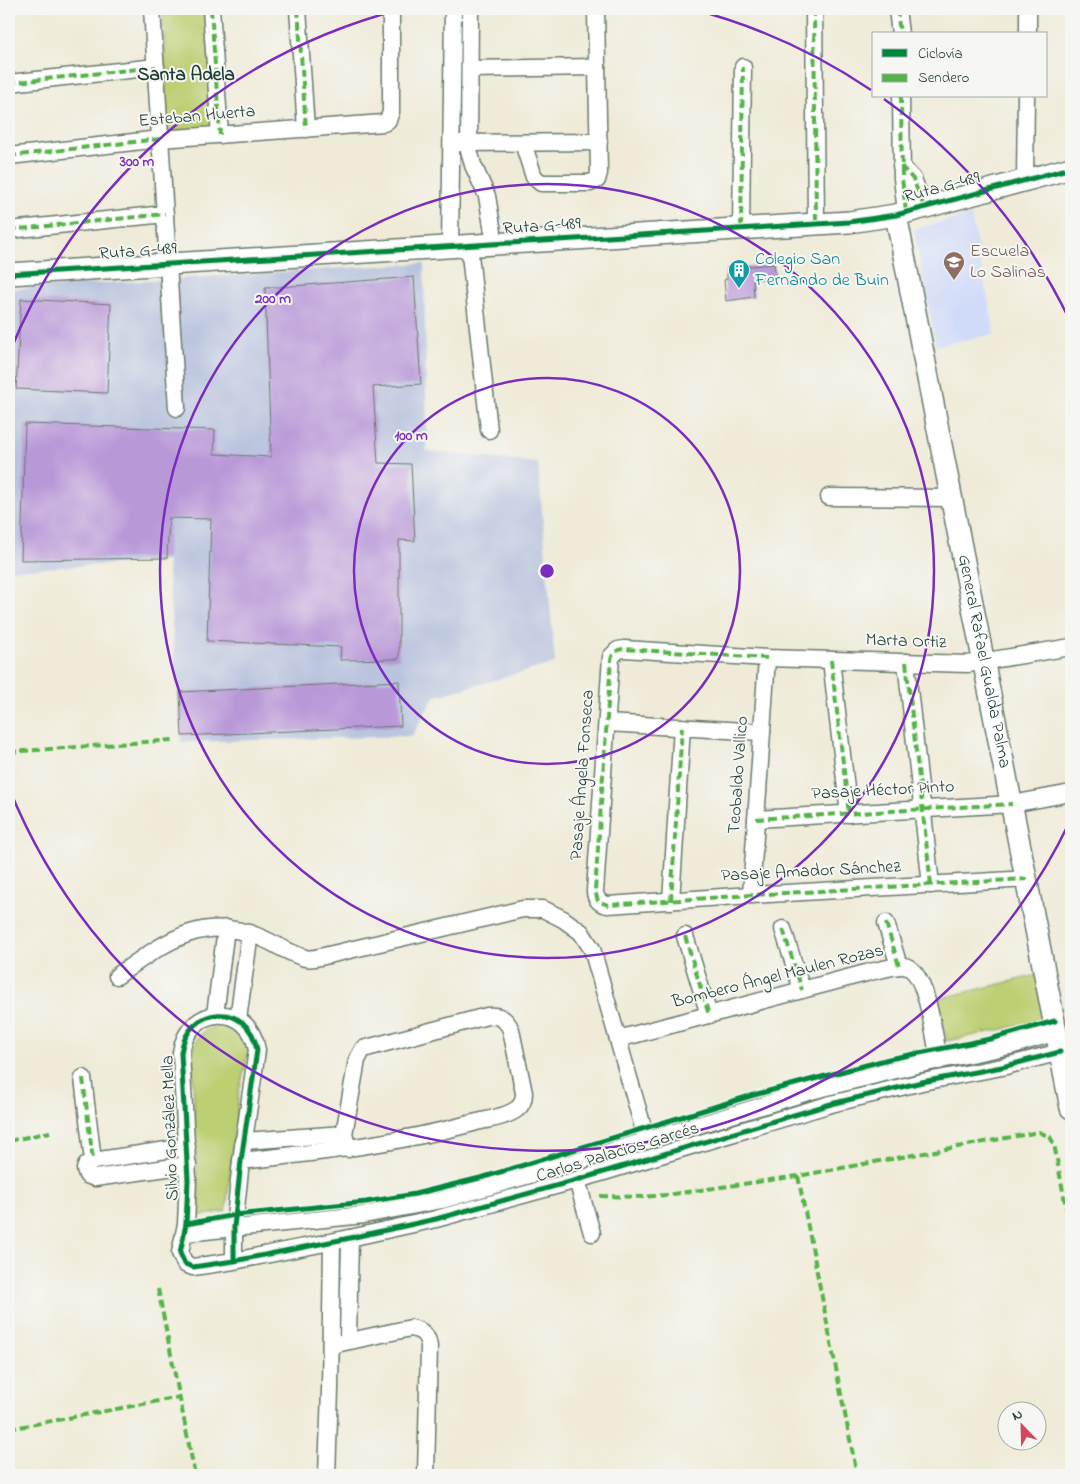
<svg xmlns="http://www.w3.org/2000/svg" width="1080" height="1484" viewBox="0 0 1080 1484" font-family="'Indie Flower',sans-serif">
<rect width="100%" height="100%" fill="#f6f6f2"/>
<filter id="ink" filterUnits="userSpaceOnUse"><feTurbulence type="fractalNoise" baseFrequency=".02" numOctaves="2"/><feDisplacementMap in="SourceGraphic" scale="10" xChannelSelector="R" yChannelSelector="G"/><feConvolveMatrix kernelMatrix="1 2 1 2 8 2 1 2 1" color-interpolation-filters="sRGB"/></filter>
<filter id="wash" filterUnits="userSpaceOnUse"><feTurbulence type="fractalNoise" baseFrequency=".0096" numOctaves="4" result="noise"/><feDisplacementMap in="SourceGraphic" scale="20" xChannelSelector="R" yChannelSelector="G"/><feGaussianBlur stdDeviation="1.12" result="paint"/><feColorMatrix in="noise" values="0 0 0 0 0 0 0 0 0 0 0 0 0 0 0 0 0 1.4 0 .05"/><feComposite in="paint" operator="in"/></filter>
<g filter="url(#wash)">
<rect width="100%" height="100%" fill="#efebd8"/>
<path fill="#d0daf9" d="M971,215L995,334L936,346L914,229Z"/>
<path fill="#bac4de" d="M424,263L427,451L538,463L555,663L434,697L412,736L181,742L167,561L9,570V289Z"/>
<g fill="#bccf72" stroke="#6e8653">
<path d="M163,9H207L215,129L167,133Z"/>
<path d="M1037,975L1045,1013L1041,1021L947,1041L938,999Z"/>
<path d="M222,1025L233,1028L246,1041L249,1051L239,1091L226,1211L199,1216L192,1059C195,1037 199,1030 222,1025Z"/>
</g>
<g id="blocks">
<g fill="#b998d8">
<path d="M774,264L776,278L753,280L754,297L726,301L724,280L727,279V268Z"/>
<path d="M414,277L421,384L373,387L378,463L411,464L415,541L399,540V659L340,660L341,647L207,641L211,519L169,518L167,558L21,560L25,424L215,430L214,454L271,457L265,288Z"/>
<path d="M21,299L111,304L107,393L16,389Z"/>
<path d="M399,681L401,726L182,736L180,692Z"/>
</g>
</g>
</g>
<g filter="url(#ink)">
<use href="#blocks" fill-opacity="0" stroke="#687a6d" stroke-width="1"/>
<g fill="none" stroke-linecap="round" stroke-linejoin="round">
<g stroke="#687a6d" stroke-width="19">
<g id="minor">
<path d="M152,9L177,408"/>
<path d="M211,9L220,135"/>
<path d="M298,9L306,129"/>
<path d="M470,9L469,150L473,165L487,196L495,244"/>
<path d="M814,9L816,223"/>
<path d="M897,9L900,34"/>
<path d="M1028,34V9"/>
<path d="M470,69L597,67"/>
<path d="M9,83L156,67"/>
<path d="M901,96L902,178L906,212"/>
<path d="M459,143L599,142"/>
<path d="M523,143L534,177L541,183H590L597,180L599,173L596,9"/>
<path d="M9,156L160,139L384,123L388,120L391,112V9"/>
<path d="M901,166L913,179L924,207"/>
<path d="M1025,180L1026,96"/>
<path d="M741,228L743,67"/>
<path d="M9,230L165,214"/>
<path d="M469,245L489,430"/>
<path d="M450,247L453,9"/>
<path d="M829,497L953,498"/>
<path d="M831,660L849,814"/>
<path d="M906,662L931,885"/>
<path d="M607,723L762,732"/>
<path d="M756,819L1012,804L1071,793"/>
<path d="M1027,879L751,895L608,905C600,904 595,899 595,891L611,657L618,650L624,649L767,658L968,664L1071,647"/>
<path d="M751,895L767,658"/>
<path d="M671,901L682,727"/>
<path d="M886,923L899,966"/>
<path d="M783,929L802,990"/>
<path d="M685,936L709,1015"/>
<path d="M117,976C164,943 204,911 264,939C277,945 291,954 305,958C310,959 316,958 320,957L523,909H543L563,919L581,932L592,949L647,1141"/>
<path d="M215,1015L226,928"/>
<path d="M238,1019L250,933"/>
<path d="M618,1039L866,973C876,971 895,965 904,966C927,969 935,1041 939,1061"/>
<path d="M83,1078L93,1161"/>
<path d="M243,1141L344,1134"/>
<path d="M187,1147L93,1161L87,1164L85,1169L87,1175L95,1178L188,1165"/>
<path d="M241,1161C321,1152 395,1144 473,1123C487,1119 505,1118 517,1109C522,1105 524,1099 524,1093L511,1030C506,1018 499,1015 487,1016L363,1049L357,1060L344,1134L348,1149"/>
<path d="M577,1180L592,1233"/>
<path d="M185,1233L364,1215L442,1200L586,1159L811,1091L916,1065L1010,1046L1056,1032"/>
<path d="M234,1261V1227L241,1161L257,1050C249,1000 187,1005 181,1053L188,1180L186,1224L180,1253L185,1264L193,1267L234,1261L350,1238L436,1219L577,1180L831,1104L922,1082L1002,1067L1060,1052"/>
<path d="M348,1340L350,1238"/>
<path d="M331,1345L411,1328C422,1330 428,1335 429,1347L426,1475"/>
<path d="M327,1475L330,1390L332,1242"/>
</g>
</g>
<g stroke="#687a6d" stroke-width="24">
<g id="major">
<path id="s1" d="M896,215L1071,1108"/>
<path d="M9,274L849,222L896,215L1071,168"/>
</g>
</g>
<use href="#minor" stroke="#fff" stroke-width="16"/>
<use href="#major" stroke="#fff" stroke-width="21"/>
<g stroke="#55b346" stroke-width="4" stroke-dasharray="8 4" stroke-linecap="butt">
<path d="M211,9L220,135"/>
<path d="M298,9L306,129"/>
<path d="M814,9L816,223"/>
<path d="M897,9L900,34"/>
<path d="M9,83L156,67"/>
<path d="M901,96L902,178L906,212"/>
<path d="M9,156L160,139"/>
<path d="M901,166L913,179L924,207"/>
<path d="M741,228L743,67"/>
<path d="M9,230L165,214"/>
<path d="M767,658L624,649C617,649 612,653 611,660L595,891L598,901L608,905L751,895L1027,879"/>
<path d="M831,660L849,814"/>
<path d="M906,662L931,885"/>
<path d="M9,752L173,740"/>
<path d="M756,819L1012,804"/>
<path d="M671,901L682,727"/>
<path d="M886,923L899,966"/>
<path d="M783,929L802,990"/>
<path d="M685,936L709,1015"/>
<path d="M83,1078L93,1161"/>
<path d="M9,1141L50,1132"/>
<path d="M798,1176L857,1475"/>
<path d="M600,1196L643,1197L666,1195L798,1176L1039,1132L1050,1137L1054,1144L1071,1233"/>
<path d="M158,1289L195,1475"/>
<path d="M9,1429L180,1397"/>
</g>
<g stroke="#f6f6f2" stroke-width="8">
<g id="cycleway">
<path d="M9,274L849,222L896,215L1071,168"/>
<path d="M186,1224L235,1215L366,1202L415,1194L484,1177L750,1096L889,1059L990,1039L1055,1021"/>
<path d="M234,1261V1227L241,1161L257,1050C249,1000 187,1005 181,1053L188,1180L186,1224L180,1253L185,1264L193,1267L234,1261L350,1238L436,1219L577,1180L831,1104L922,1082L1002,1067L1060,1052"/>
</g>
</g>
<use href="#cycleway" stroke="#00873e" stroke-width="5"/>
</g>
</g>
<g fill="none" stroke="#7b2cbf" stroke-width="2.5">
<circle cx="547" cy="571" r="193"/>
<circle cx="547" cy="571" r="387"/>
<path d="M1070 821A580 580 0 0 1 9 788M9 354A580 580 0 0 1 402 9M692 9A580 580 0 0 1 871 90M884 99A580 580 0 0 1 1070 321"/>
</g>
<defs>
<g id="school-pin" transform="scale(1.125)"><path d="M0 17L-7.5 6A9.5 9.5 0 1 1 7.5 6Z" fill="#8d6e63" stroke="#f6f6f2"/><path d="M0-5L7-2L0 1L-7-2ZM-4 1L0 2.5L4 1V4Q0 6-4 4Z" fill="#fff"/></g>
<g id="building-pin" transform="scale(1.125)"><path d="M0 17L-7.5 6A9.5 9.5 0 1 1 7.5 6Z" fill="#0f9aa8" stroke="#f6f6f2"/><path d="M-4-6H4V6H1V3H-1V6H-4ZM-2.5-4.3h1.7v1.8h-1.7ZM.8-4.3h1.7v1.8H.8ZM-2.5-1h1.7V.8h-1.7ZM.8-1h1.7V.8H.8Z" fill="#fff"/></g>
</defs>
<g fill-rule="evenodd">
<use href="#school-pin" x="954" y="262"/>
<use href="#building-pin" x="739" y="270"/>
</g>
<g text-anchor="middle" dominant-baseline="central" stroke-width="4" stroke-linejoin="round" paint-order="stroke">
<g font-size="18" fill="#1f3d34" stroke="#f6f6f2">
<text transform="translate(197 117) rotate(-5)">Esteban Huerta</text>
<text transform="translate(942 188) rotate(-15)">Ruta G-489</text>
<text transform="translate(542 227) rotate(-4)">Ruta G-489</text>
<text transform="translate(138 252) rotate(-4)">Ruta G-489</text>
<text transform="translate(906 642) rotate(2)">Marta Ortiz</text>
<text stroke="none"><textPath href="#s1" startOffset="455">General Rafael Gualda Palma</textPath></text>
<text transform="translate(583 775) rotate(-86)">Pasaje Ángela Fonseca</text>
<text transform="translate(739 775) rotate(-86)">Teobaldo Vallico</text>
<text transform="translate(883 791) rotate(-3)">Pasaje Héctor Pinto</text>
<text transform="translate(811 872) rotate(-3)">Pasaje Amador Sánchez</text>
<text transform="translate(778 977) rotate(-14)">Bombero Ángel Maulen Rozas</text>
<text transform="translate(171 1128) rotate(-92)">Silvio González Mella</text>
<text transform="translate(618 1153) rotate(-17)">Carlos Palacios Garcés</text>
</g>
<g font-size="18" fill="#785e54" stroke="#f6f6f2" text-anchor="start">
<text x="970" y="252">Escuela<tspan x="970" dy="21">Lo Salinas</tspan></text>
</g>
<g font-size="18" fill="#0d838f" stroke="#f6f6f2" text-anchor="start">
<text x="755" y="260">Colegio San<tspan x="755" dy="21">Fernando de Buin</tspan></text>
</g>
<g font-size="19" font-weight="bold" fill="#1f3d34" stroke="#f6f6f2">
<text x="186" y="75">Santa Adela</text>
</g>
</g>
<circle cx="547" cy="571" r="8" fill="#7b2cbf" stroke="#f6f6f2" stroke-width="2.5"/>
<g font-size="15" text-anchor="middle" font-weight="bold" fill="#7b2cbf" stroke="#f6f6f2" stroke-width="4" stroke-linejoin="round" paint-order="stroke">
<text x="137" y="166">300 m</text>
<text x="273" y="303">200 m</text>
<text x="411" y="440">100 m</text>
</g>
<rect width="1080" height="1484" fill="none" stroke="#f6f6f2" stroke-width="30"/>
<rect x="872" y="32" width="175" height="65" fill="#f6f6f2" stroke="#a0aca6"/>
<rect x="882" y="49" width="25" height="8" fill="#00873e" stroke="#a0aca6"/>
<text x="918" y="58" font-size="15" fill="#1f3d34">Ciclovía</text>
<rect x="882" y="74" width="25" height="8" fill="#55b346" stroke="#a0aca6"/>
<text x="918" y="82" font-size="15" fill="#1f3d34">Sendero</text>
<g transform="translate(1022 1426) rotate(337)"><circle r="24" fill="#f6f6f2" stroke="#a0aca6"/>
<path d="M0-4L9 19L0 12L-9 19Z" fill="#d1495b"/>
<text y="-8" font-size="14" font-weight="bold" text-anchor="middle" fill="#1f3d34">N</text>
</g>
</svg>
